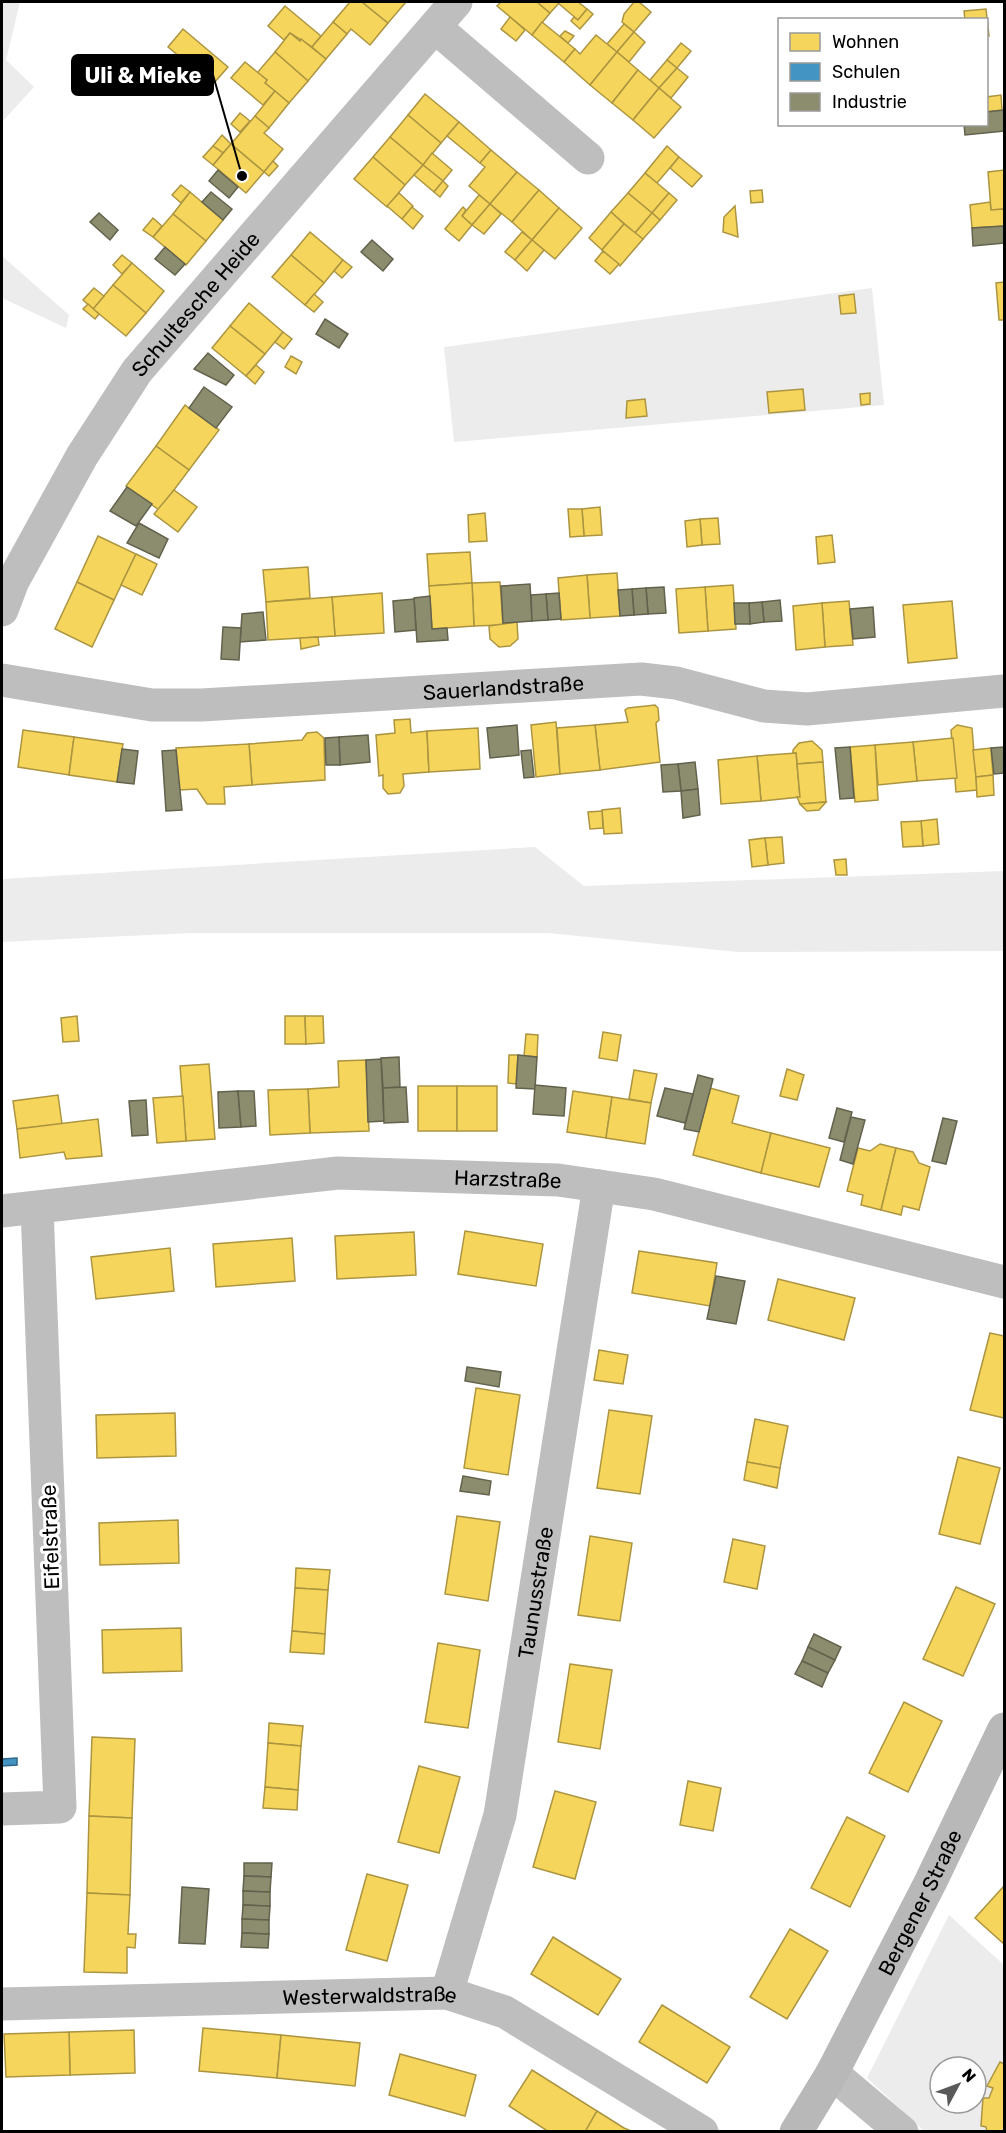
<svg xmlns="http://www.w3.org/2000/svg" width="1006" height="2133" viewBox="0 0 1006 2133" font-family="Rubik,sans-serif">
<rect width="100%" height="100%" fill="#fff"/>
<g fill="#ececec" fill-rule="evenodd">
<path d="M2,2H20L6,60L34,87L2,122Z"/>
<path d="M2,256L69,315L66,328L2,298Z"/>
<path d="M872,288L884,405L454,442L444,347Z"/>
<path d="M535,847L584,886L1004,871V951L738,952L548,933H190L2,942V879Z"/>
<path d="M949,1915L1004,1965V2131H924L867,2078ZM940,2067H976V2103H940Z"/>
</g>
<g fill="#f6d55c" stroke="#ac9540" stroke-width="1.5">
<path d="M350,2H362L388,23L370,45L351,29L347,34L333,22Z"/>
<path d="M362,2H406L388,23Z"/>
<path d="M501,2H537L550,13L532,35L497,6Z"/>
<path d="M537,2H560L550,13Z"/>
<path d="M560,2H578L587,9L578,20L558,3Z"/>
<path d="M634,2H639L651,12L634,32L622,22L624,14Z"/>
<path d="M285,6L321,36L312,47L290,33L284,40L268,26Z"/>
<path d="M587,9L593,14L580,29L571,21L574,17L578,20Z"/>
<path d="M986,9L989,36H986V20H965L964,11Z"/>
<path d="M510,17L525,30L516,41L501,29Z"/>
<path d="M333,22L347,34L326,59L312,47Z"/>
<path d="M542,22L575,49L564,62L532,35Z"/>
<path d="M624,24L634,32L617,52L607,44Z"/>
<path d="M183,29L228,67L207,91L188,74L193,68L168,47Z"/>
<path d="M565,31L574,36L568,43L560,36Z"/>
<path d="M634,32L645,42L629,62L617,52Z"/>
<path d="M290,33L300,41L301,39L326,59L308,81L275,52Z"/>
<path d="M596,35L617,52L590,85L564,62L575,49L580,54Z"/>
<path d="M681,43L691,51L677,68L667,60Z"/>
<path d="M275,52L308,81L289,103L265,83L267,80L257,73Z"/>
<path d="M617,52L638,70L612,103L590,85Z"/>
<path d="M667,60L677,68L659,88L650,80Z"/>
<path d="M245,62L267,80L265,83L275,91L263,105L231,78Z"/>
<path d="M677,68L688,77L671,98L659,88Z"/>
<path d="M638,70L659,88L633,120L612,103Z"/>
<path d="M659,88L681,107L654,138L633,120Z"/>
<path d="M275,91L289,103L269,128L255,116Z"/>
<path d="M425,94L459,122L441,143L408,115Z"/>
<path d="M1001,95L1002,110L986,112V97Z"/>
<path d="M240,113L250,121L240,132L231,124Z"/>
<path d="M408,115L441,143L423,165L390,137Z"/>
<path d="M255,116L269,128L264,133L283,149L264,172L231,144Z"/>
<path d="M459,122L491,150L480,163L447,136Z"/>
<path d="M222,135L231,144L223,153L213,146Z"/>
<path d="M390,137L423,165L405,185L373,157Z"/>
<path d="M231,144L264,172L246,193L213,165Z"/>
<path d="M213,146L223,153L213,165L203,157Z"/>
<path d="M667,146L679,157L657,183L645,173Z"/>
<path d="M491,150L517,172L490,204L469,186L485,167L480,163Z"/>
<path d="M432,153L452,170L443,181L423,165Z"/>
<path d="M373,157L405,185L387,207L354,179Z"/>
<path d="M679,157L702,176L692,187L670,168Z"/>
<path d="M273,161L278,166L269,176L264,172Z"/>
<path d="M423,165L443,181L434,192L414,175Z"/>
<path d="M1004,170V209L991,210L988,172Z"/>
<path d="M517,172L539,190L512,222L490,204Z"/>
<path d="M645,173L669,193L652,213L628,193Z"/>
<path d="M443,181L448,186L440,197L434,192Z"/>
<path d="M181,185L190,192L181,203L172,195Z"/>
<path d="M539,190L559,208L532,240L512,222Z"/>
<path d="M762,190L763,202L751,203L750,191Z"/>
<path d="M190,192L223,220L206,241L173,214Z"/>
<path d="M399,193L413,206L402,219L387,206Z"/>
<path d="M628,193L652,213L635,233L611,212Z"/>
<path d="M669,193L677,200L660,220L652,213Z"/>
<path d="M479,195L490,204L472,225L462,216Z"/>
<path d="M990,202L991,210L1004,209V226L972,228L970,205Z"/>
<path d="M490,204L501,214L484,234L472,225Z"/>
<path d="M735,206L738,237L723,232L724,217Z"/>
<path d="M412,207L423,216L413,229L402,219Z"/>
<path d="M463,207L466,210L462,216L472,225L459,241L445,229Z"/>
<path d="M559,208L582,228L555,259L532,240Z"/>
<path d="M611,212L624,224L602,250L589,238Z"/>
<path d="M652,213L660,220L643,239L635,233Z"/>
<path d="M173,214L206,241L186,265L153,237Z"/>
<path d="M153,218L162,226L153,237L143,230Z"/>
<path d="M624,224L643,239L620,266L602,250Z"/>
<path d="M310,232L343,260L324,283L291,255Z"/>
<path d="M522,232L532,240L515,260L505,252Z"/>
<path d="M532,240L544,250L527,271L515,260Z"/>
<path d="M603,251L619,264L610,274L595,261Z"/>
<path d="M122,255L132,263L122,274L113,265Z"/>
<path d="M291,255L324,283L305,305L272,277Z"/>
<path d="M343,260L352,267L342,278L334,271Z"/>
<path d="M132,263L164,291L146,313L113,285Z"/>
<path d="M1004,282V320H999L996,283Z"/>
<path d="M113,285L146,313L126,336L93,309Z"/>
<path d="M94,288L104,296L93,309L83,300Z"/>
<path d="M314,294L323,302L314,312L305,305Z"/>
<path d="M854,294L856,313L841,314L839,296Z"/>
<path d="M249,303L283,332L265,354L230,326Z"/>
<path d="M88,304L99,314L95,319L83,309Z"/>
<path d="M230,326L265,354L246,376L212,348Z"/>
<path d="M283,332L292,339L284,349L275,342Z"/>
<path d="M291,356L302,362L296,374L285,367Z"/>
<path d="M256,365L264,372L255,384L246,376Z"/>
<path d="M803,389L805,410L769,413L767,392Z"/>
<path d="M870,393V404L861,405L860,394Z"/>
<path d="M645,399L647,416L626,418L627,401Z"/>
<path d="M185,405L219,430L189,470L156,446Z"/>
<path d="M156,446L189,470L159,510L126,486Z"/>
<path d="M174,490L197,507L178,532L154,514Z"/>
<path d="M600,507L602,535L584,536L582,509Z"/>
<path d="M568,509H582L584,536L570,537Z"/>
<path d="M485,513L487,541L469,542L468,515Z"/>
<path d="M718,518L720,544L702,545L700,519Z"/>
<path d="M700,519L702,545L687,547L685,521Z"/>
<path d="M832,535L835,562L818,564L816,537Z"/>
<path d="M98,536L136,554L114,600L77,582Z"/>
<path d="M470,552L472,583L429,586L427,554Z"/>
<path d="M136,554L157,564L142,595L121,585Z"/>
<path d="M308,567L310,598L266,602L263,570Z"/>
<path d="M617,573L620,616L590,618L587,575Z"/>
<path d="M587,575L590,618L561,620L558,578Z"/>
<path d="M77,582L114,600L92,647L55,629Z"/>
<path d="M500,582L503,625L474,626L472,583Z"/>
<path d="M472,583L474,626L432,629L429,586Z"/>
<path d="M733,585L736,629L708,631L705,587Z"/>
<path d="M705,587L708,631L679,633L676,589Z"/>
<path d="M382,593L384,633L335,636L332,597Z"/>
<path d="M332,597L335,636L268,640L266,602Z"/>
<path d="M849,601L853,645L825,647L822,603Z"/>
<path d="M952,601L957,658L908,663L903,605Z"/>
<path d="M822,603L825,647L796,650L793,606Z"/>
<path d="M517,622L518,639L510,646L499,647L490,639L489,626Z"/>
<path d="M318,637L319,645L301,649L300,638Z"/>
<path d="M655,705L658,708L659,720L656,723L660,762L600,770L595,725L628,722L625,710L628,708Z"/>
<path d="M410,719L411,733L427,731L429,772L403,774L404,786L400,793L388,794L383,788V775L379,776L376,735L395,733L394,720Z"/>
<path d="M556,722L560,774L536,777L531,725Z"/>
<path d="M595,725L600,770L560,774L557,728Z"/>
<path d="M957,725L972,728L977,790L956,792L951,730Z"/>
<path d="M478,728L480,769L429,772L427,731Z"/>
<path d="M23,730L74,737L69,775L18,767Z"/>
<path d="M317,732L324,738L325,780L252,785L249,744L302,740L307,733Z"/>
<path d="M74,737L123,744L117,782L69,775Z"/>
<path d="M953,738L957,778L917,781L913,742Z"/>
<path d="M812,741L822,750L823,762L797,764L796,753H793V750L799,743Z"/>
<path d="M913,742L917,781L878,785L875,745Z"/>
<path d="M249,744L252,785L224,787L225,804H207L197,789L179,790L176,748Z"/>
<path d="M875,745L878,800L855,802L850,747Z"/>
<path d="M991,748L993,775L976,777L973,750Z"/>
<path d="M796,753L800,797L761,801L757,756Z"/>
<path d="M757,756L761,801L721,804L718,760Z"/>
<path d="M823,762L826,802L800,804L797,797H800L797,764Z"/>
<path d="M993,775L994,795L977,797L976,777Z"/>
<path d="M826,802L819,810L807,811L800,804Z"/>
<path d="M620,808L622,833L604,834L602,810Z"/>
<path d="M602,811L603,828L590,829L588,812Z"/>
<path d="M937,819L939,844L923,846L921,821Z"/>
<path d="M921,821L923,846L903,847L901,822Z"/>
<path d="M782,837L784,863L768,865L765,838Z"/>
<path d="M765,838L768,865L752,867L749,840Z"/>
<path d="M846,859L847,875H836L834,860Z"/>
<path d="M77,1016L79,1041L63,1042L61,1018Z"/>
<path d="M285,1016H305L306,1044H285Z"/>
<path d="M305,1016H323L324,1043L306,1044Z"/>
<path d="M603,1032L621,1035L617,1061L599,1058Z"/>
<path d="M526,1034L538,1035L537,1057L524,1056Z"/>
<path d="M509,1055H518L516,1084L508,1083Z"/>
<path d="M366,1060L369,1131L310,1133L308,1089L339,1087L338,1061Z"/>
<path d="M209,1064L215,1139L186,1141L180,1066Z"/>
<path d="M787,1069L804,1075L797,1100L780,1096Z"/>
<path d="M634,1070L657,1074L651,1103L629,1099Z"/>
<rect x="418" y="1086" width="39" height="45"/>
<rect x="457" y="1086" width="40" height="45"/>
<path d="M710,1088L739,1096L732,1123L771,1133L761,1173L693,1155Z"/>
<path d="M308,1089L310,1133L270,1135L268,1090Z"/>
<path d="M573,1091L612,1097L606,1138L567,1132Z"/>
<path d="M58,1095L62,1124L17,1129L13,1101Z"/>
<path d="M183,1096L186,1141L157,1143L153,1098Z"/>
<path d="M612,1097L651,1103L645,1144L606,1138Z"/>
<path d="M98,1119L102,1156L66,1159L64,1152L20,1158L17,1129Z"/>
<path d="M771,1133L830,1148L819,1187L761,1173Z"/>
<path d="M880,1144L896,1148L881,1210L861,1205L863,1195L847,1191L858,1148L870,1151Z"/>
<path d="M896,1148L913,1152L919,1163L930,1167L919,1210L903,1206L901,1215L881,1210Z"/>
<path d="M465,1231L543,1244L536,1286L458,1274Z"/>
<path d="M414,1232L416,1275L337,1279L335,1236Z"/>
<path d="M292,1238L295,1281L216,1287L213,1244Z"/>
<path d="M170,1248L174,1291L96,1299L91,1257Z"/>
<path d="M639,1251L717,1263L710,1306L632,1293Z"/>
<path d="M778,1279L855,1298L844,1340L768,1320Z"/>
<path d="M990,1333L1004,1336V1418L970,1410Z"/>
<path d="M599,1350L628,1355L623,1384L594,1380Z"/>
<path d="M476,1388L520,1395L508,1475L464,1468Z"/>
<path d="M609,1410L652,1416L640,1494L597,1488Z"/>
<path d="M175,1413L176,1456L97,1458L96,1415Z"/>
<path d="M755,1419L788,1426L780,1468L747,1462Z"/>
<path d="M958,1457L1000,1468L980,1544L939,1534Z"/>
<path d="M747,1462L780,1468L777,1488L744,1480Z"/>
<path d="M457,1516L500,1522L488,1601L445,1594Z"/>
<path d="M178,1520L179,1563L100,1565L99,1523Z"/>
<path d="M590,1536L632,1543L620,1621L578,1615Z"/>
<path d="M733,1539L765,1546L757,1589L724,1582Z"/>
<path d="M296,1568L330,1570L328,1590L295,1588Z"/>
<path d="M956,1587L995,1604L963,1676L923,1659Z"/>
<path d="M295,1588L328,1590L325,1634L292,1631Z"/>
<path d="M181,1628L182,1671L103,1673L102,1630Z"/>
<path d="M292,1631L325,1634L324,1654L290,1652Z"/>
<path d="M438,1643L480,1650L468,1728L425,1722Z"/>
<path d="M570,1664L612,1670L600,1749L558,1742Z"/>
<path d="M904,1702L942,1721L908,1792L869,1773Z"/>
<path d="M269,1723L303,1726L301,1746L268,1743Z"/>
<path d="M92,1737L135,1739L132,1818L89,1816Z"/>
<path d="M268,1743L301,1746L298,1790L265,1787Z"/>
<path d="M419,1766L460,1777L439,1853L398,1842Z"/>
<path d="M688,1781L721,1788L713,1831L680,1825Z"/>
<path d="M265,1787L298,1790L297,1810L263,1808Z"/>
<path d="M555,1791L596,1802L575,1879L533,1867Z"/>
<path d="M89,1816L132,1818L130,1895L87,1893Z"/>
<path d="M847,1817L885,1836L850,1907L811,1888Z"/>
<path d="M367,1874L408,1885L387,1961L346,1950Z"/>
<path d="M1004,1886V1944L975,1918Z"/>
<path d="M87,1893L130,1895L128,1934H136L135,1948L127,1947V1973L84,1972Z"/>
<path d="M790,1929L828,1951L787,2019L750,1997Z"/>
<path d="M553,1937L621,1979L598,2015L531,1974Z"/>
<path d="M662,2005L730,2047L707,2083L639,2042Z"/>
<path d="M203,2028L281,2035L277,2078L199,2071Z"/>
<path d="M134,2030L135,2073L70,2075L69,2032Z"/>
<path d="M69,2032L70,2075L6,2077L4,2034Z"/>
<path d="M281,2035L360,2043L355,2086L277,2078Z"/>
<path d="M400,2054L476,2075L465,2116L389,2095Z"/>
<path d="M1000,2062L1004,2064V2132H987L986,2127L981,2126L983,2098H989L993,2088L987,2086Z"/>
<path d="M532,2070L597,2111L585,2132H549L509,2106Z"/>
<path d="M597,2111L624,2128L633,2132H585Z"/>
</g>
<path fill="#4393c3" stroke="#2f6788" stroke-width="1.5" d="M17,1758V1765L2,1766V1759Z"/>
<g fill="#8c8c6e" stroke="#62624d" stroke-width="1.5">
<path d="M1004,110V131L965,135L964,124H986V112Z"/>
<path d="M218,170L238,187L229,198L209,181Z"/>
<path d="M211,192L232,209L223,220L202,202Z"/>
<path d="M99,213L118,230L110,240L90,222Z"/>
<path d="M1004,226V243L973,246L972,228Z"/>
<path d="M372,240L393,259L383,271L361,252Z"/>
<path d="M165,247L185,264L175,275L155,259Z"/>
<path d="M325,319L348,334L339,348L316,334Z"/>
<path d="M208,353L234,375L226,385L194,369Z"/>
<path d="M204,387L232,407L216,428L189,408Z"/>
<path d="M127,487L152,504L136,526L110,511Z"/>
<path d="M139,523L168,539L159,558L127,543Z"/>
<path d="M530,584L532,621L503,623L501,586Z"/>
<path d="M664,587L666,613L648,614L646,588Z"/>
<path d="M646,588L648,614L634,615L632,589Z"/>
<path d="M632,589L634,615L620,616L618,590Z"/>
<path d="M559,593L561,619L548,620L546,594Z"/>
<path d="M546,594L548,620L532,621L531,595Z"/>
<path d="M430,596L432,629L447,628L448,640L417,642L414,598Z"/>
<path d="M414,599L416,630L395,632L393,601Z"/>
<path d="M780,600L782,621L764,622L762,602Z"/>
<path d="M762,602L764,622L750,624L749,603Z"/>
<path d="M734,603H749L750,624H735Z"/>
<path d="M873,607L875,637L853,639L850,609Z"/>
<path d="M263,612L266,640L240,642L242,614Z"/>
<path d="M223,627L241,628L239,660L221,659Z"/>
<path d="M517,725L519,755L490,758L487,728Z"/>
<path d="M368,735L370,762L340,765L339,737Z"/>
<path d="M339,737L340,765H326L325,738Z"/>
<path d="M850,747L854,798L840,799L835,748Z"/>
<path d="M1004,747V773L994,774L991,748Z"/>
<path d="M122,749L138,751L134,784L117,782Z"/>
<path d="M176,750L182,810L166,811L162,751Z"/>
<path d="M531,750L534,777L524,778L521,751Z"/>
<path d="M695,762L698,789L681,791L678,764Z"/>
<path d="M678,764L681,791L663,792L661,765Z"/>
<path d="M698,789L700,815L683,818L681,791Z"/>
<path d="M518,1055L537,1057L535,1089L516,1088Z"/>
<path d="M399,1057L400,1087L383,1088L381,1058Z"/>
<path d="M381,1059L384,1121L368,1122L366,1060Z"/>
<path d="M698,1075L713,1079L699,1132L684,1129Z"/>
<path d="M535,1085L566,1088L564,1116L533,1114Z"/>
<path d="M406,1087L408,1122L384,1123L383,1088Z"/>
<path d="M665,1088L693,1094L685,1123L657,1116Z"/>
<path d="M238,1091L241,1127L219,1128L218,1092Z"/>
<path d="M238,1091H254L256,1126L241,1127Z"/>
<path d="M146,1100L148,1135L132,1136L129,1101Z"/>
<path d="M837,1108L852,1112L844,1142L829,1138Z"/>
<path d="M851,1117L865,1120L853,1164L840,1160Z"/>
<path d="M943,1118L957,1121L946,1164L932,1161Z"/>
<path d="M716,1276L745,1281L736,1324L707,1319Z"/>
<path d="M467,1367L501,1372L499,1387L465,1381Z"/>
<path d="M463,1476L491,1481L489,1495L460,1491Z"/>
<path d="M814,1634L841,1647L835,1660L808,1647Z"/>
<path d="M808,1647L835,1660L828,1673L802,1661Z"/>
<path d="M802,1661L828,1673L822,1687L795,1674Z"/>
<path d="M244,1863H272L271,1877L244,1876Z"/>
<path d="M244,1876L271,1877L270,1892L243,1891Z"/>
<path d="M182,1887L209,1889L205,1944L179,1943Z"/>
<path d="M243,1891L270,1892V1906L243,1905Z"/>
<path d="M243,1905L270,1906L269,1920L242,1919Z"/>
<path d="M242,1919L269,1920V1934L242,1933Z"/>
<path d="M242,1933L269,1934L268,1948L241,1947Z"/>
</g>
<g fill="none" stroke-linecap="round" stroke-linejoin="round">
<g stroke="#bebebe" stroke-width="33">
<path d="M435,27L588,158"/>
<path id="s1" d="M2,610L13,581L82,456L137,371L456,2"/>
<path id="s2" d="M2,680L152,705H202L641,679L676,683L764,706L807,709L1004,691"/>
<path id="s3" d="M2,1211L338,1173L558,1180L654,1194L1004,1282"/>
<path d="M2,1809L60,1807L37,1208"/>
<path id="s4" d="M447,1993L500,1815L599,1186"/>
<path id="s5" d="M2,2004L447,1993L505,2012L702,2132"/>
<path d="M832,2073L902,2132"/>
</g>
<path stroke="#b8b8b8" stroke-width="33" id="s6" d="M796,2132L832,2073L930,1883L1004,1729"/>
</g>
<g text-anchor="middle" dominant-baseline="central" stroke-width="6" stroke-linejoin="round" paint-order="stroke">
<g font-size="21" fill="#000" stroke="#fff">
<text stroke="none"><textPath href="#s1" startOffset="364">Schultesche Heide</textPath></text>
<text stroke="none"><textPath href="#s2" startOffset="504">Sauerlandstraße</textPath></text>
<text stroke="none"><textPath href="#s3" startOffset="508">Harzstraße</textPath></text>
<text transform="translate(50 1537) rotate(-92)">Eifelstraße</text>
<text stroke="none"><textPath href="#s4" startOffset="411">Taunusstraße</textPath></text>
<text stroke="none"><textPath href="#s6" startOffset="261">Bergener Straße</textPath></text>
<text stroke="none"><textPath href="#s5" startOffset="368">Westerwaldstraße</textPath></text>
</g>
</g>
<path fill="none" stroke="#000" stroke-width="2" d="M242 176L213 75"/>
<circle fill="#000" stroke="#fff" stroke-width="2" cx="242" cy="176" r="6"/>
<rect fill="#000" stroke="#000" stroke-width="2" x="72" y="55" width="141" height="40" rx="6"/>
<g font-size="22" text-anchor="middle" font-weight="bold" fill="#fff">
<text x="143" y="83">Uli &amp; Mieke</text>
</g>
<rect width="1006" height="2133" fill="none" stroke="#000000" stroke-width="6"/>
<rect x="778" y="18" width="210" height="108" fill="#ffffff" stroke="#999999" stroke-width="1.5"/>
<rect x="790" y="33" width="30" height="18" fill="#f6d55c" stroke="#999999" stroke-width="1.5"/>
<text x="832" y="48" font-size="18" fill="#000000">Wohnen</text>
<rect x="790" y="63" width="30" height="18" fill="#4393c3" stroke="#999999" stroke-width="1.5"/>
<text x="832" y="78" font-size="18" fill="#000000">Schulen</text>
<rect x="790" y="93" width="30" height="18" fill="#8c8c6e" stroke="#999999" stroke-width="1.5"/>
<text x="832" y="108" font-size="18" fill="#000000">Industrie</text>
<g transform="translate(958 2085) rotate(49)"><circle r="28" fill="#ffffff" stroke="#999999" stroke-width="1.5"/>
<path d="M0-4.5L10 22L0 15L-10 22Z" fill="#595959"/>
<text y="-9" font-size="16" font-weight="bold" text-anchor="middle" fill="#000000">N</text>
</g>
</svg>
